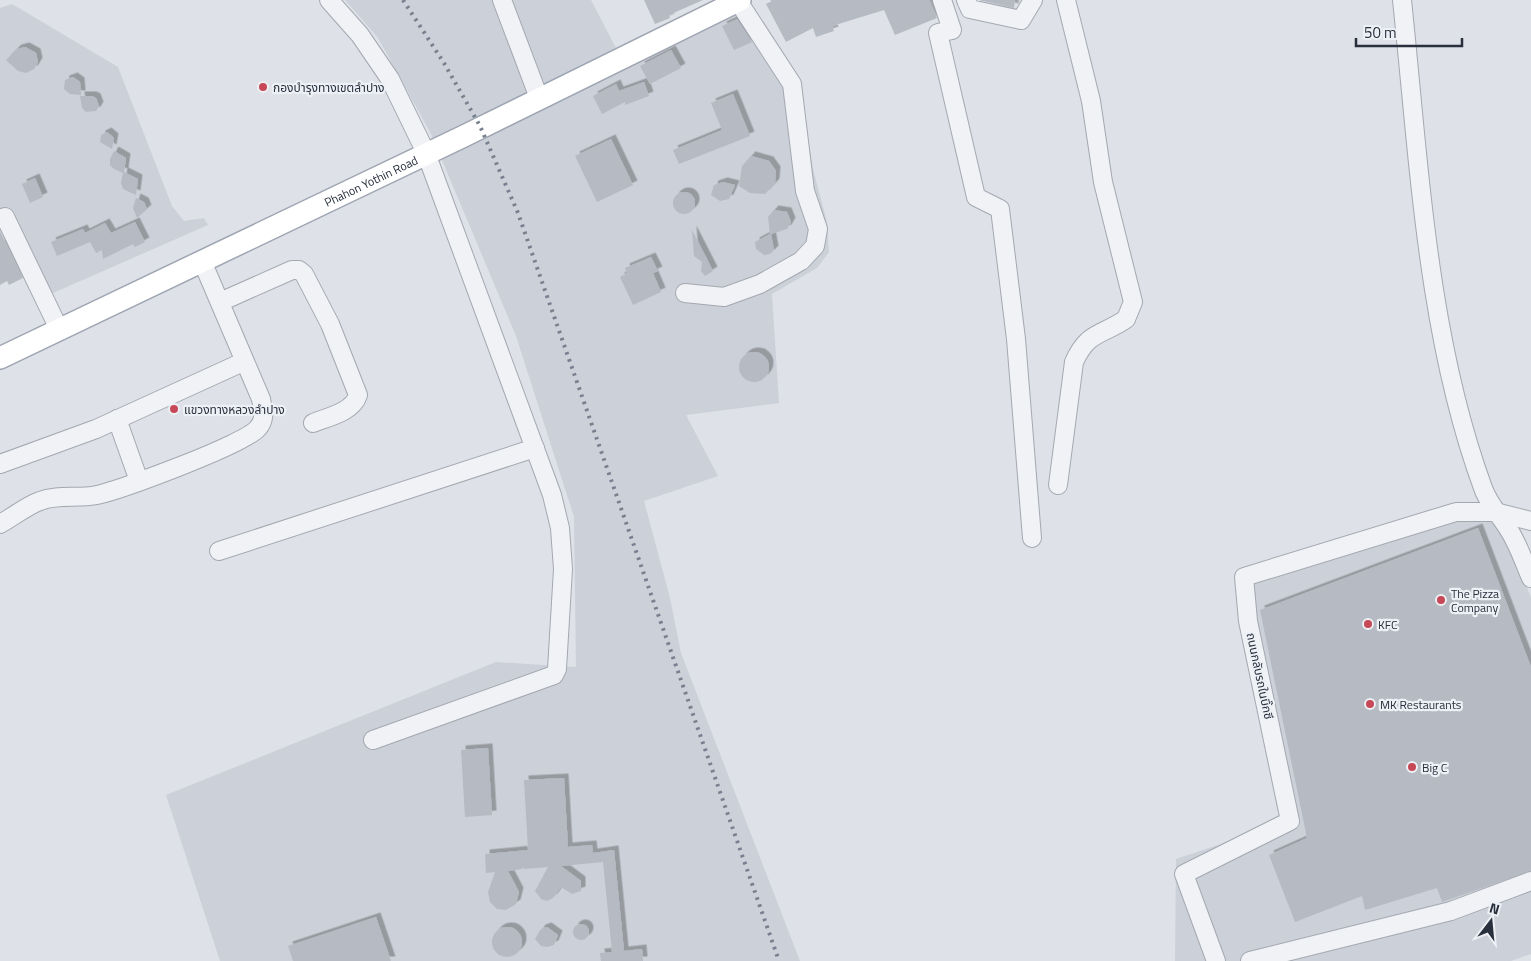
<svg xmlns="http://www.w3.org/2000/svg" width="1531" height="961" viewBox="0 0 1531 961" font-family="'Titillium Web','Noto Sans Thai',sans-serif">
<defs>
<filter id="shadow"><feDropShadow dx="4.5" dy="-4.5" stdDeviation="0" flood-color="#0004"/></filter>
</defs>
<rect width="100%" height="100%" fill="#dee1e7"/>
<g fill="#ccd0d8">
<path d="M345,0H591L616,48L541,86L543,108L750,6L798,78L813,169L827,222L829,252L817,268L772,294L779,403L686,415L718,476L644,501L670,598L681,653L800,961H220L166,795L496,662L576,667L574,517L516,336L431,134L378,38Z"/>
<path d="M12,4L118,67L172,206L184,221L204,218L208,225L44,297L0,219V8Z"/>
<path d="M1456,512H1495L1531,597V954L1511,961H1175L1176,859L1290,821L1244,577Z"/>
</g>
<g fill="#b5bac3" filter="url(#shadow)">
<path d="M644,0H703L669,15L670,18L655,24Z"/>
<path d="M774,0H929L937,18L895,35L884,10L832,26L834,31L816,37L813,28L786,42L766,4Z"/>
<path d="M979,0H1015L1014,8Z"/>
<path d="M737,19L752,42L734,50L722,26Z"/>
<path d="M25,47L36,53L38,62L34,69L26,73L18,71L6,60L17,49Z"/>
<path d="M671,50L681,68L650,84L640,66Z"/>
<path d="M73,77L80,82L81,95L70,94L64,89L65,80Z"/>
<path d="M644,82L649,96L625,105V102L602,114L593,96L616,84L619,91Z"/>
<path d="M733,94L750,136L679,164L673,150L722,130L711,103Z"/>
<path d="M80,96H92L96,98L99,106L96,111L86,112L82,108Z"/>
<path d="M107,132L114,138L112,149L100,142L101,135Z"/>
<path d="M611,139L633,185L597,202L575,156Z"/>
<path d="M114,151L126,158L124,172L138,179L136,195L123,189L121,183L123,173L114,169L110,165V159Z"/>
<path d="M751,156L769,161L776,171L775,183L765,194L750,193L739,186L742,166Z"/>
<path d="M35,178L43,197L30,203L22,184Z"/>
<path d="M723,182L735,185L729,199L720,201L711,195L714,185Z"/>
<circle cx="684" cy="203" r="11"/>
<path d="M136,198L144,202L147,209L137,218L133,208Z"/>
<path d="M774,210L787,212L791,222L787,229L771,234L774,250L770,254L764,255L756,249L755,242L770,234L768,217Z"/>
<path d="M135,222L145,242L135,247L133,244L103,259L102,250L96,253L90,242L57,256L51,242L83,229L85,233L105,223L111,233Z"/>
<path d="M692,230L713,271L705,276L701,271L702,262L694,256Z"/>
<path d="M0,231L23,278L9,285L7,281L0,285Z"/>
<path d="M651,257L658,271L653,273L661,292L633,305L620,277L627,273L625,268Z"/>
<circle cx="754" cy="367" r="15"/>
<path d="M1478,528L1531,667V871L1442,902L1437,888L1365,910L1362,896L1295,922L1269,855L1307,838L1260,610Z"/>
<path d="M488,748L492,815L465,817L461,750Z"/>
<path d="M564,778L568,847L592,845L593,853L614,850L624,951L642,949L643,961H601L600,953L612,952L603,862L561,866L581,881V891L572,894L561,887L553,898L547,901L541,899L535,891L548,867L524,869L523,867L522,869L508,871L519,892L516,904L506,910L497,909L490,902L488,892L495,872L486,873L485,854L528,850L524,780Z"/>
<path d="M376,917L391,961H293L288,946Z"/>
<circle cx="581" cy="932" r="8"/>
<circle cx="507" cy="942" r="15"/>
<path d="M547,927L558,935L554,945L547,947L541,946L535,939L541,929Z"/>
</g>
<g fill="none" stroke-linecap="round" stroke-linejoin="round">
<g stroke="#a4a8b1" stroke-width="20">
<g id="minor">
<path d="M329,0L360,35L390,79L426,153L552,495L560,528L563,569L557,669L554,675L373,740"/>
<path d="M502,0L539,98"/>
<path d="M942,0L952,30L938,33L976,197L1000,209L1016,339L1032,538"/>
<path d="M966,0L970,9L1021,20L1033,0"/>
<path d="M1402,0C1419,161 1427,336 1483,488C1489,505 1500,515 1509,530C1518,544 1524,562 1531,578"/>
<path d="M0,219L5,217L59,329"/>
<path d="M685,293L724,297L760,284L801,261L815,246L818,229L805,191L792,84L738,1"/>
<path d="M220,302L292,270H299L304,274L330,324L358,395C353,412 328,417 313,423"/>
<path d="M117,419L139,481"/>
<path d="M0,464L96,429L243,362"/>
<path d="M1058,485L1074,362C1088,331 1101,336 1126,319L1133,302L1103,182L1091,101L1066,0"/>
<path d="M0,524C13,517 26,506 40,501C58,494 78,499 97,495C120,490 246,444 258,428C266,419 263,410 261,399L202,261"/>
<path d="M219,551L535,448"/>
<path d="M1216,961L1184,874L1290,821L1248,621L1244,577L1456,512H1495L1531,521"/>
<path d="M1250,961L1451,911L1531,881"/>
</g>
</g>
<g stroke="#9ea5b2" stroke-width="24">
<g id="major">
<path id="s1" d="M0,358L462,137L740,0"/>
</g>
</g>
<use href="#minor" stroke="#f0f2f5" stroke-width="18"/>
<use href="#major" stroke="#fff" stroke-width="21"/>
<path stroke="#78808f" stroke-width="4" stroke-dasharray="2.5 5" stroke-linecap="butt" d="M403,0L444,63L480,126L518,213L779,961"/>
</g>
<g fill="#c74856" stroke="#edf0f4" stroke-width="2">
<circle cx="263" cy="87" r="5"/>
<circle cx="174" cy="409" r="5"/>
<circle cx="1441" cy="600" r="5"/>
<circle cx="1368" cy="624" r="5"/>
<circle cx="1370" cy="704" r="5"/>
<circle cx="1412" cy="767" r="5"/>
</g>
<g text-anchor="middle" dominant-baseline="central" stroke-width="4.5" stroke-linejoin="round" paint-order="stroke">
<g font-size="12" fill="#282f3d" stroke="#edf0f4" text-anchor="start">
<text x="273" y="87">กองบำรุงทางเขตลำปาง</text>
<text x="184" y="409">แขวงทางหลวงลำปาง</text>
<text x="1451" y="593">The Pizza<tspan x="1451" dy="14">Company</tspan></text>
<text x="1378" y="624">KFC</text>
<text x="1380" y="704">MK Restaurants</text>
<text x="1422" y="767">Big C</text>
</g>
<g font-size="12" fill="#282f3d" stroke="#edf0f4">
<text stroke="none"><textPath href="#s1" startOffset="411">Phahon Yothin Road</textPath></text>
<text transform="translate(1260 676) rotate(78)">ถนนกลับรถในบิ๊กซี</text>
</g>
</g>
<g transform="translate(1491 921) rotate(16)" stroke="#edf0f4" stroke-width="4" paint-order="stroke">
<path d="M0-4L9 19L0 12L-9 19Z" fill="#282f3d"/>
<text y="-8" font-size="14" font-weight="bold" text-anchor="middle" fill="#282f3d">N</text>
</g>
<path d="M1356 38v8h106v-8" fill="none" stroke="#282f3d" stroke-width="2.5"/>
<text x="1364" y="38" font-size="15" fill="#282f3d" stroke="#edf0f4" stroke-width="4" paint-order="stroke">50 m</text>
</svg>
